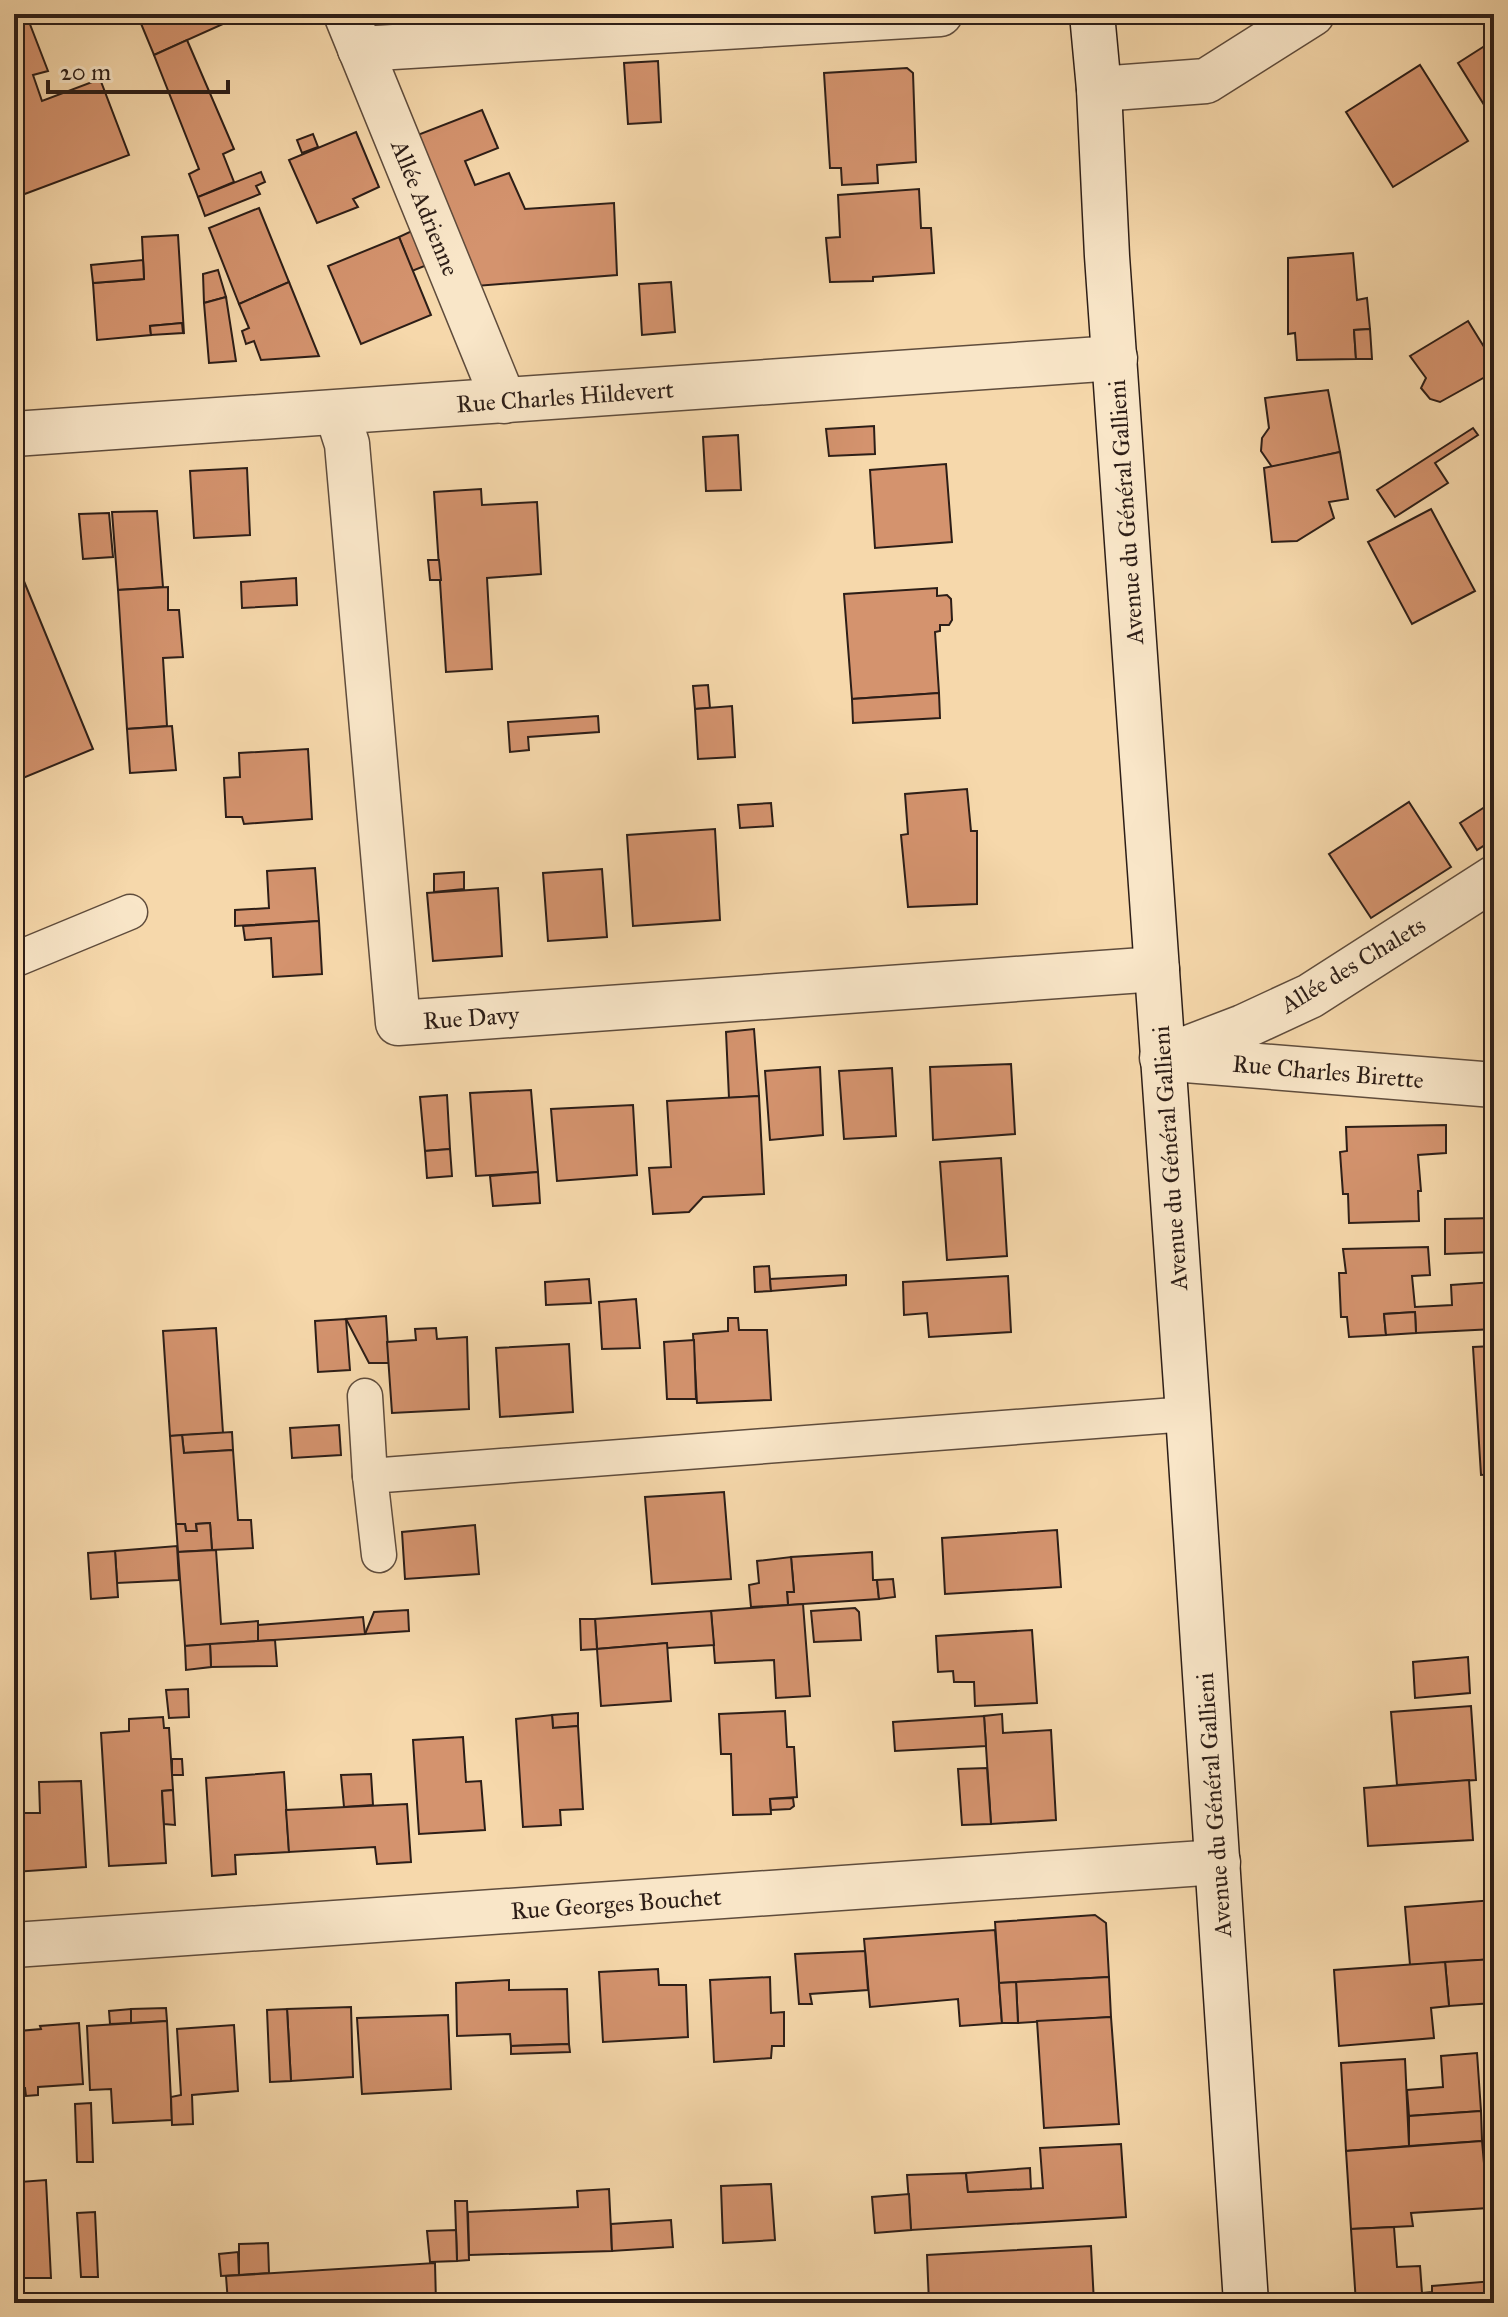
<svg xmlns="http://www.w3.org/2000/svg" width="1508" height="2317" viewBox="0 0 1508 2317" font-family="'IM FELL Great Primer',serif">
<rect width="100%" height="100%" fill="#f6d8ab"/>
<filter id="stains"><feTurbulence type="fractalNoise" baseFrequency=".0025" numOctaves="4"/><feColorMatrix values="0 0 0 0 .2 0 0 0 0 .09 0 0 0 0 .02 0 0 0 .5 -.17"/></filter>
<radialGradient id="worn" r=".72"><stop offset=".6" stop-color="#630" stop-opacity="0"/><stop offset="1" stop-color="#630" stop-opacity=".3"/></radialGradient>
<g fill="#d4936e" stroke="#2d1e17" stroke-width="2">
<path d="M14,14H26L48,71L33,75L42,101L100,79L129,155L14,198Z"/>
<path d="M137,14H219L223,24L154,55Z"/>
<path d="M187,40L234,149L223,154L234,182L198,197L189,174L199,169L154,55Z"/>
<path d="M1494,40V115L1491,116L1458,63Z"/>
<path d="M658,61L661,122L628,124L624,63Z"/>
<path d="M1420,65L1468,141L1393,187L1346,112Z"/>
<path d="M907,68L913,73L916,162L877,165L878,183L842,185L841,168H830L824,73Z"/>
<path d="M482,110L498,148L465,161L475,185L509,173L525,209L614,203L617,275L476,286L415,136Z"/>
<path d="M356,132L379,187L353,199L358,207L317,223L289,160Z"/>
<path d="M313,134L318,147L302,153L297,140Z"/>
<path d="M261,172L265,182L256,186L260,194L205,216L198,197Z"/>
<path d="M919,189L921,228H931L934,273L873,277V281L830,282L826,238L840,237L838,195Z"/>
<path d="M259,208L289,282L239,304L209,228Z"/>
<path d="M416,229L432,263L412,271L399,237Z"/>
<path d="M178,235L184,334L182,323L150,326L151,335L97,340L93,283L144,279L142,237Z"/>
<path d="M399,237L431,315L361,344L328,266Z"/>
<path d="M1353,253L1357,300L1367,298L1370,329L1354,330L1356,359L1297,360L1295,333L1288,334V258Z"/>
<path d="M143,260L144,279L93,283L91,265Z"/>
<path d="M218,270L226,297L204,303L203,274Z"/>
<path d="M289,282L319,356L261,360L254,341L246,344L242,331L249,328L239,304Z"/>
<path d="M671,282L675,332L642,335L639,284Z"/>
<path d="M226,297L236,361L209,363L204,303Z"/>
<path d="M1468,321L1494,363V372L1440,402L1430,399L1421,388L1426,378L1410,356Z"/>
<path d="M182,323L183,333L151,335L150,326Z"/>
<path d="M1370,329L1372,359H1356L1354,330Z"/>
<path d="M1328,390L1340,452L1272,467L1261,451L1262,438L1269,428L1265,398Z"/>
<path d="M874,426L875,454L829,456L826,429Z"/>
<path d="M1473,428L1478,435L1435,463L1448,483L1395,517L1377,490Z"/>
<path d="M738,435L741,490L706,491L703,437Z"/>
<path d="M1340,452L1348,499L1329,502L1334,518L1297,541L1272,542L1264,468Z"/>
<path d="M946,464L952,542L875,548L870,470Z"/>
<path d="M247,468L250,535L194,538L190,471Z"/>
<path d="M481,489L482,505L537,502L541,574L487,578L492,669L446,672L434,492Z"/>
<path d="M1431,509L1475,591L1412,624L1368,542Z"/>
<path d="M157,511L163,587L118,590L112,512Z"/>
<path d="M109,513L113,557L83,559L79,514Z"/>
<path d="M14,557L93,749L23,778L14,760Z"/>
<path d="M428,560H439L441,580H430Z"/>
<path d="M296,578L297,605L242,608L241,582Z"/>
<path d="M168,587V610H179L183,657L163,658L167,726L127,729L118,590Z"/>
<path d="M937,588V596L947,595L951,599L952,620L949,625H940V631L935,632L939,693L852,699L844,594Z"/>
<path d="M708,685L710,708L695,709L693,686Z"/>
<path d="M939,693L940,718L853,723L852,699Z"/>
<path d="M732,706L735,757L698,759L695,709Z"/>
<path d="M598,716L599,732L528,737L529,750L510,752L508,722Z"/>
<path d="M172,726L176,770L130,773L127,729Z"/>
<path d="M308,749L312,819L244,824L242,817H226L224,778L240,777L239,753Z"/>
<path d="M967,789L971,831H977V904L908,907L901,835L908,834L905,794Z"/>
<path d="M1494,801V839L1477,850L1460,823Z"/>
<path d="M1409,802L1451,867L1371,918L1329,854Z"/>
<path d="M771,803L773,826L740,828L738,805Z"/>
<path d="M715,829L720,920L633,926L627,835Z"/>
<path d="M315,868L319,921L235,926V910L269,908L267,871Z"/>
<path d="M602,869L607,937L548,941L543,873Z"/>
<path d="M464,872V889L434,892V874Z"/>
<path d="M498,888L502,956L433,961L427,893Z"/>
<path d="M319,921L322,974L273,977L271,938L245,940L243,926Z"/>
<path d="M1493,969H1494V1009L1485,976Z"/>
<path d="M754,1029L759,1096L729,1098L726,1032Z"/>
<path d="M1011,1064L1015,1134L933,1140L930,1067Z"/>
<path d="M820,1067L823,1135L770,1140L765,1071Z"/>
<path d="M892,1068L896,1136L844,1139L839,1071Z"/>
<path d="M531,1090L538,1172L476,1176L470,1093Z"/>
<path d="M447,1095L450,1149L425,1151L420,1097Z"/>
<path d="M759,1096L764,1194L703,1197L689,1212L653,1214L649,1168L671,1167L667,1101Z"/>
<path d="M633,1105L637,1175L557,1181L551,1109Z"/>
<path d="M1446,1125V1153L1418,1155L1421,1191H1418L1419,1221L1349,1223L1348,1194H1343L1340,1152L1347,1151L1346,1127Z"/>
<path d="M450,1149L452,1176L427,1178L425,1151Z"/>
<path d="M1001,1158L1007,1256L947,1260L940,1162Z"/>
<path d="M538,1172L540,1203L493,1206L490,1176Z"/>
<path d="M1494,1218V1252L1445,1254V1219Z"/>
<path d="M1428,1247L1430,1275L1412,1276L1415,1307L1452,1305L1451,1285L1494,1282V1329L1416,1333L1415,1312L1384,1314L1386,1335L1349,1337L1347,1317H1341L1339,1273H1346L1343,1249Z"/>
<path d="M769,1266L771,1291L755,1292L754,1267Z"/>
<path d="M846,1275V1285L771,1291L770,1279Z"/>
<path d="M1008,1276L1011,1332L929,1337L927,1313L904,1315L903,1282Z"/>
<path d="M589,1279L591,1303L546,1305L545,1282Z"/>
<path d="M636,1299L640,1348L602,1349L599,1302Z"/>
<path d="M1415,1312L1416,1333L1386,1335L1384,1314Z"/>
<path d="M386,1316L389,1363H369L346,1319Z"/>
<path d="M728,1318H738L739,1330H767L771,1400L697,1403L693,1334L728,1331Z"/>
<path d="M346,1319L350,1370L318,1372L315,1321Z"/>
<path d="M216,1328L223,1433L170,1436L163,1331Z"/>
<path d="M436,1328L437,1339L467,1337L469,1409L392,1413L387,1342L416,1340L415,1329Z"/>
<path d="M694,1340L696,1399H667L664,1342Z"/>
<path d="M569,1344L573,1412L500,1417L496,1348Z"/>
<path d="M1494,1346V1474L1481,1475L1473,1347Z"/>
<path d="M339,1425L341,1455L292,1458L290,1428Z"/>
<path d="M232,1432L233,1450L184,1453L182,1435Z"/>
<path d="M182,1435L184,1453L233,1450L238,1520H251L253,1548L212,1550L210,1523L196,1524L197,1531H186L185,1524H176L170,1436Z"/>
<path d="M724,1492L731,1579L652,1584L645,1497Z"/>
<path d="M210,1523L212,1550L178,1552L176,1524H185L186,1531H197L196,1524Z"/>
<path d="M475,1525L479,1574L405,1579L402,1532Z"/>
<path d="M1057,1530L1061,1587L945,1594L942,1538Z"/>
<path d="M177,1546L179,1580L117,1583L115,1551Z"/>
<path d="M216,1550L221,1624L258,1621V1641L185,1646L178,1552Z"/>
<path d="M115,1551L118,1597L91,1599L88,1553Z"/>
<path d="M872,1552L873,1580H877L879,1599L788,1605L787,1592H794L791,1557Z"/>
<path d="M791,1557L794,1592H787L788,1605L751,1607L749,1585L759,1583L757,1561Z"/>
<path d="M893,1579L895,1597L879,1599L877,1580Z"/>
<path d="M803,1604L810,1696L776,1698L774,1660L715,1663L711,1611Z"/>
<path d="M855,1608L859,1612L861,1640L814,1642L811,1611Z"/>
<path d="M408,1610L409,1631L365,1634L374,1612Z"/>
<path d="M711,1611L714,1645L667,1648V1643L597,1649L595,1619Z"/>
<path d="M363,1617L365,1634L258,1641V1625Z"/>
<path d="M580,1619H595L597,1649L581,1650Z"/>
<path d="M1032,1630L1037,1703L975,1706L974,1682H954L953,1671L938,1672L936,1636Z"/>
<path d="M275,1640L277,1666L211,1667L210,1644Z"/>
<path d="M667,1643L671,1701L601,1706L597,1649Z"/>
<path d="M210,1644L211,1667L186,1670L185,1646Z"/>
<path d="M1468,1657L1470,1693L1415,1698L1413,1662Z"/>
<path d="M188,1689L189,1717L169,1718L166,1690Z"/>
<path d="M1471,1706L1476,1780L1397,1785L1391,1712Z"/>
<path d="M785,1711L787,1747H794L797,1797L770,1799L771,1814L733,1815L731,1754H721L719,1714Z"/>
<path d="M578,1713V1726L553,1728L552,1715Z"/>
<path d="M1002,1714L1003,1733L1051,1730L1056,1820L991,1824L984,1716Z"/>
<path d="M552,1715L553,1728L578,1726L583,1809L560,1810L561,1825L523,1827L516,1719Z"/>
<path d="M984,1716L986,1746L895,1751L893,1722Z"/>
<path d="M163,1717L164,1728H169L173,1790L162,1791L166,1863L109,1866L101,1733L129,1731V1719Z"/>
<path d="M463,1737L466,1782L481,1781L485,1830L419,1834L413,1740Z"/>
<path d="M172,1759H182L183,1775H172Z"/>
<path d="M987,1768L991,1824L962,1825L958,1769Z"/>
<path d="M284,1772L289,1852L235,1855L236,1874L212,1876L206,1778Z"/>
<path d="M371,1774L373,1805L344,1807L341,1775Z"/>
<path d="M1469,1780L1473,1840L1368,1846L1364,1788Z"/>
<path d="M81,1781L86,1867L14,1872V1813H40L39,1782Z"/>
<path d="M173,1790L175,1825L164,1824L162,1791Z"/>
<path d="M793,1798L794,1806L790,1809L771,1810L770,1799Z"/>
<path d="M407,1804L411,1862L377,1864L375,1847L289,1852L286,1810Z"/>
<path d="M1494,1900V1959L1410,1965L1405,1907Z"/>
<path d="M1095,1915L1106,1923L1109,1977L999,1983L995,1922Z"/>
<path d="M995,1930L1002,2023L960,2026L958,1999L870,2007L864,1939Z"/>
<path d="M865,1951L868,1990L810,1994L812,2004H799L795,1954Z"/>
<path d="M1494,1959V2003L1449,2006L1445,1962Z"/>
<path d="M1445,1962L1449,2006L1431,2008L1434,2038L1339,2046L1334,1970Z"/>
<path d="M658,1969L659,1985H686L688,2037L603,2042L599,1972Z"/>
<path d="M770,1977L771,2013L784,2012V2046H772L771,2058L714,2062L710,1980Z"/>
<path d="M1109,1977L1111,2017L1018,2023L1016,1982Z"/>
<path d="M509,1980V1990L567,1989L569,2044L511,2046L510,2034L457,2036L456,1983Z"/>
<path d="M1016,1982L1018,2023H1002L999,1983Z"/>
<path d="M351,2007L353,2077L291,2081L287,2009Z"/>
<path d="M166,2008L167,2021L131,2023V2009Z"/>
<path d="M131,2009V2023L110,2024L109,2011Z"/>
<path d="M287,2009L291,2081L270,2082L267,2010Z"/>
<path d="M448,2015L451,2089L362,2094L357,2018Z"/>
<path d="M1111,2017L1119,2124L1044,2128L1037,2021Z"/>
<path d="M167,2021L172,2120L113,2123L111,2089L90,2090L87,2026Z"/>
<path d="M79,2023L83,2084L38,2087V2095L26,2096L25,2088H22L19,2031L41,2029L40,2026Z"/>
<path d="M234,2025L238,2091L192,2095L193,2124L172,2125L171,2097L181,2095L177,2029Z"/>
<path d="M569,2044L570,2052L511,2054V2046Z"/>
<path d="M1477,2053L1481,2111L1409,2116L1407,2090L1443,2087L1441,2056Z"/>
<path d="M1405,2059L1409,2146L1346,2151L1341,2063Z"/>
<path d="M91,2103L93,2162H77L75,2104Z"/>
<path d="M1481,2111L1482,2141L1409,2146V2116Z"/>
<path d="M1482,2141L1488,2208L1411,2213L1413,2226L1351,2229L1346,2151Z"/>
<path d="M1121,2144L1126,2217L911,2230L907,2175L966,2173L968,2192L1043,2188L1040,2148Z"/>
<path d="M1030,2168L1031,2189L968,2192L966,2173Z"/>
<path d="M14,2171H20V2182L46,2180L51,2278H14Z"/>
<path d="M771,2184L775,2240L723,2243L721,2186Z"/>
<path d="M609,2189L612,2251L469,2255L468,2212L578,2207L577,2191Z"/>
<path d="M909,2194L911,2230L875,2233L872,2197Z"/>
<path d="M455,2201H467L469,2260L457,2261Z"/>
<path d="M95,2212L98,2277H81L77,2213Z"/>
<path d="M671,2220L673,2247L612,2251L611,2224Z"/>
<path d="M1394,2227L1397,2267L1420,2266L1422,2293L1432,2292V2286L1494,2281V2303H1356L1351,2229Z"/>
<path d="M456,2230L457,2261L430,2262L427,2231Z"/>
<path d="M268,2243L269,2273L239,2275V2244Z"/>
<path d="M1091,2246L1094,2303H929L927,2255Z"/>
<path d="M238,2252L239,2275L221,2276L219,2254Z"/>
<path d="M435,2263L436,2303H228L226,2276Z"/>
</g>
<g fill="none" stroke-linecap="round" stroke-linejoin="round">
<g stroke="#5f4c3c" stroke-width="37">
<g id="lane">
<path d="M14,960L130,912"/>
<path d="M365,1396L370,1476"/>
<path d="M379,1555L370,1476L1188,1414"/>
</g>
</g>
<g stroke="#5f4c3c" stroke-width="47">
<g id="street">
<path d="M346,14L504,401"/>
<path d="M360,49L940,14"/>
<path d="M1099,89L1206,81L1312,14"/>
<path d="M337,413L347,444L398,1023L1157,969"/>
<path d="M14,434L1115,358"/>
<path d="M1162,1058L1243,1027L1310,996L1494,878"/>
<path d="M1173,1059L1494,1085"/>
<path d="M14,1945L1218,1862"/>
</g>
</g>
<g stroke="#2d1e17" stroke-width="47">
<path id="secondary" d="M1092,14L1099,89L1107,256L1188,1414L1246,2303"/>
</g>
<use href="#lane" stroke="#f9e6c8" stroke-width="34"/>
<use href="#street" stroke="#f9e6c8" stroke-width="44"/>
<use href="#secondary" stroke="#f9e6c8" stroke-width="44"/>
</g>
<g text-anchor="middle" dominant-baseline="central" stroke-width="7" stroke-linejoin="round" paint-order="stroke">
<g font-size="24" fill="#2d1e17" stroke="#f9e6c8">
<text transform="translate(425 208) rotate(68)">Allée Adrienne</text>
<text transform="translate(565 397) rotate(-4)">Rue Charles Hildevert</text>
<text transform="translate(1126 512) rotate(-94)">Avenue du Général Gallieni</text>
<text transform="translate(1353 965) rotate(-31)">Allée des Chalets</text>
<text transform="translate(471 1018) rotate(-4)">Rue Davy</text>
<text transform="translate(1328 1072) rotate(5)">Rue Charles Birette</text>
<text transform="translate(1170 1158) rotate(-94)">Avenue du Général Gallieni</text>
<text transform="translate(1214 1805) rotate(-94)">Avenue du Général Gallieni</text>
<text transform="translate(616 1904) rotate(-4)">Rue Georges Bouchet</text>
</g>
</g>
<rect width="1508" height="2317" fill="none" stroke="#f6d8ab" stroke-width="48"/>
<rect x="16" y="16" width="1476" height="2285" fill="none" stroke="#2d1e17" stroke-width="4"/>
<rect x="24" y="24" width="1460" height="2269" fill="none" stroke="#2d1e17" stroke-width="2"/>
<path d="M48 80v12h180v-12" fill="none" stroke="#2d1e17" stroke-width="4"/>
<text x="60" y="80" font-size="24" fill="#2d1e17" stroke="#f9e6c8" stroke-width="6" paint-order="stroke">20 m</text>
<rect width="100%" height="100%" filter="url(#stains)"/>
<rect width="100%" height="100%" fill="url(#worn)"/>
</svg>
